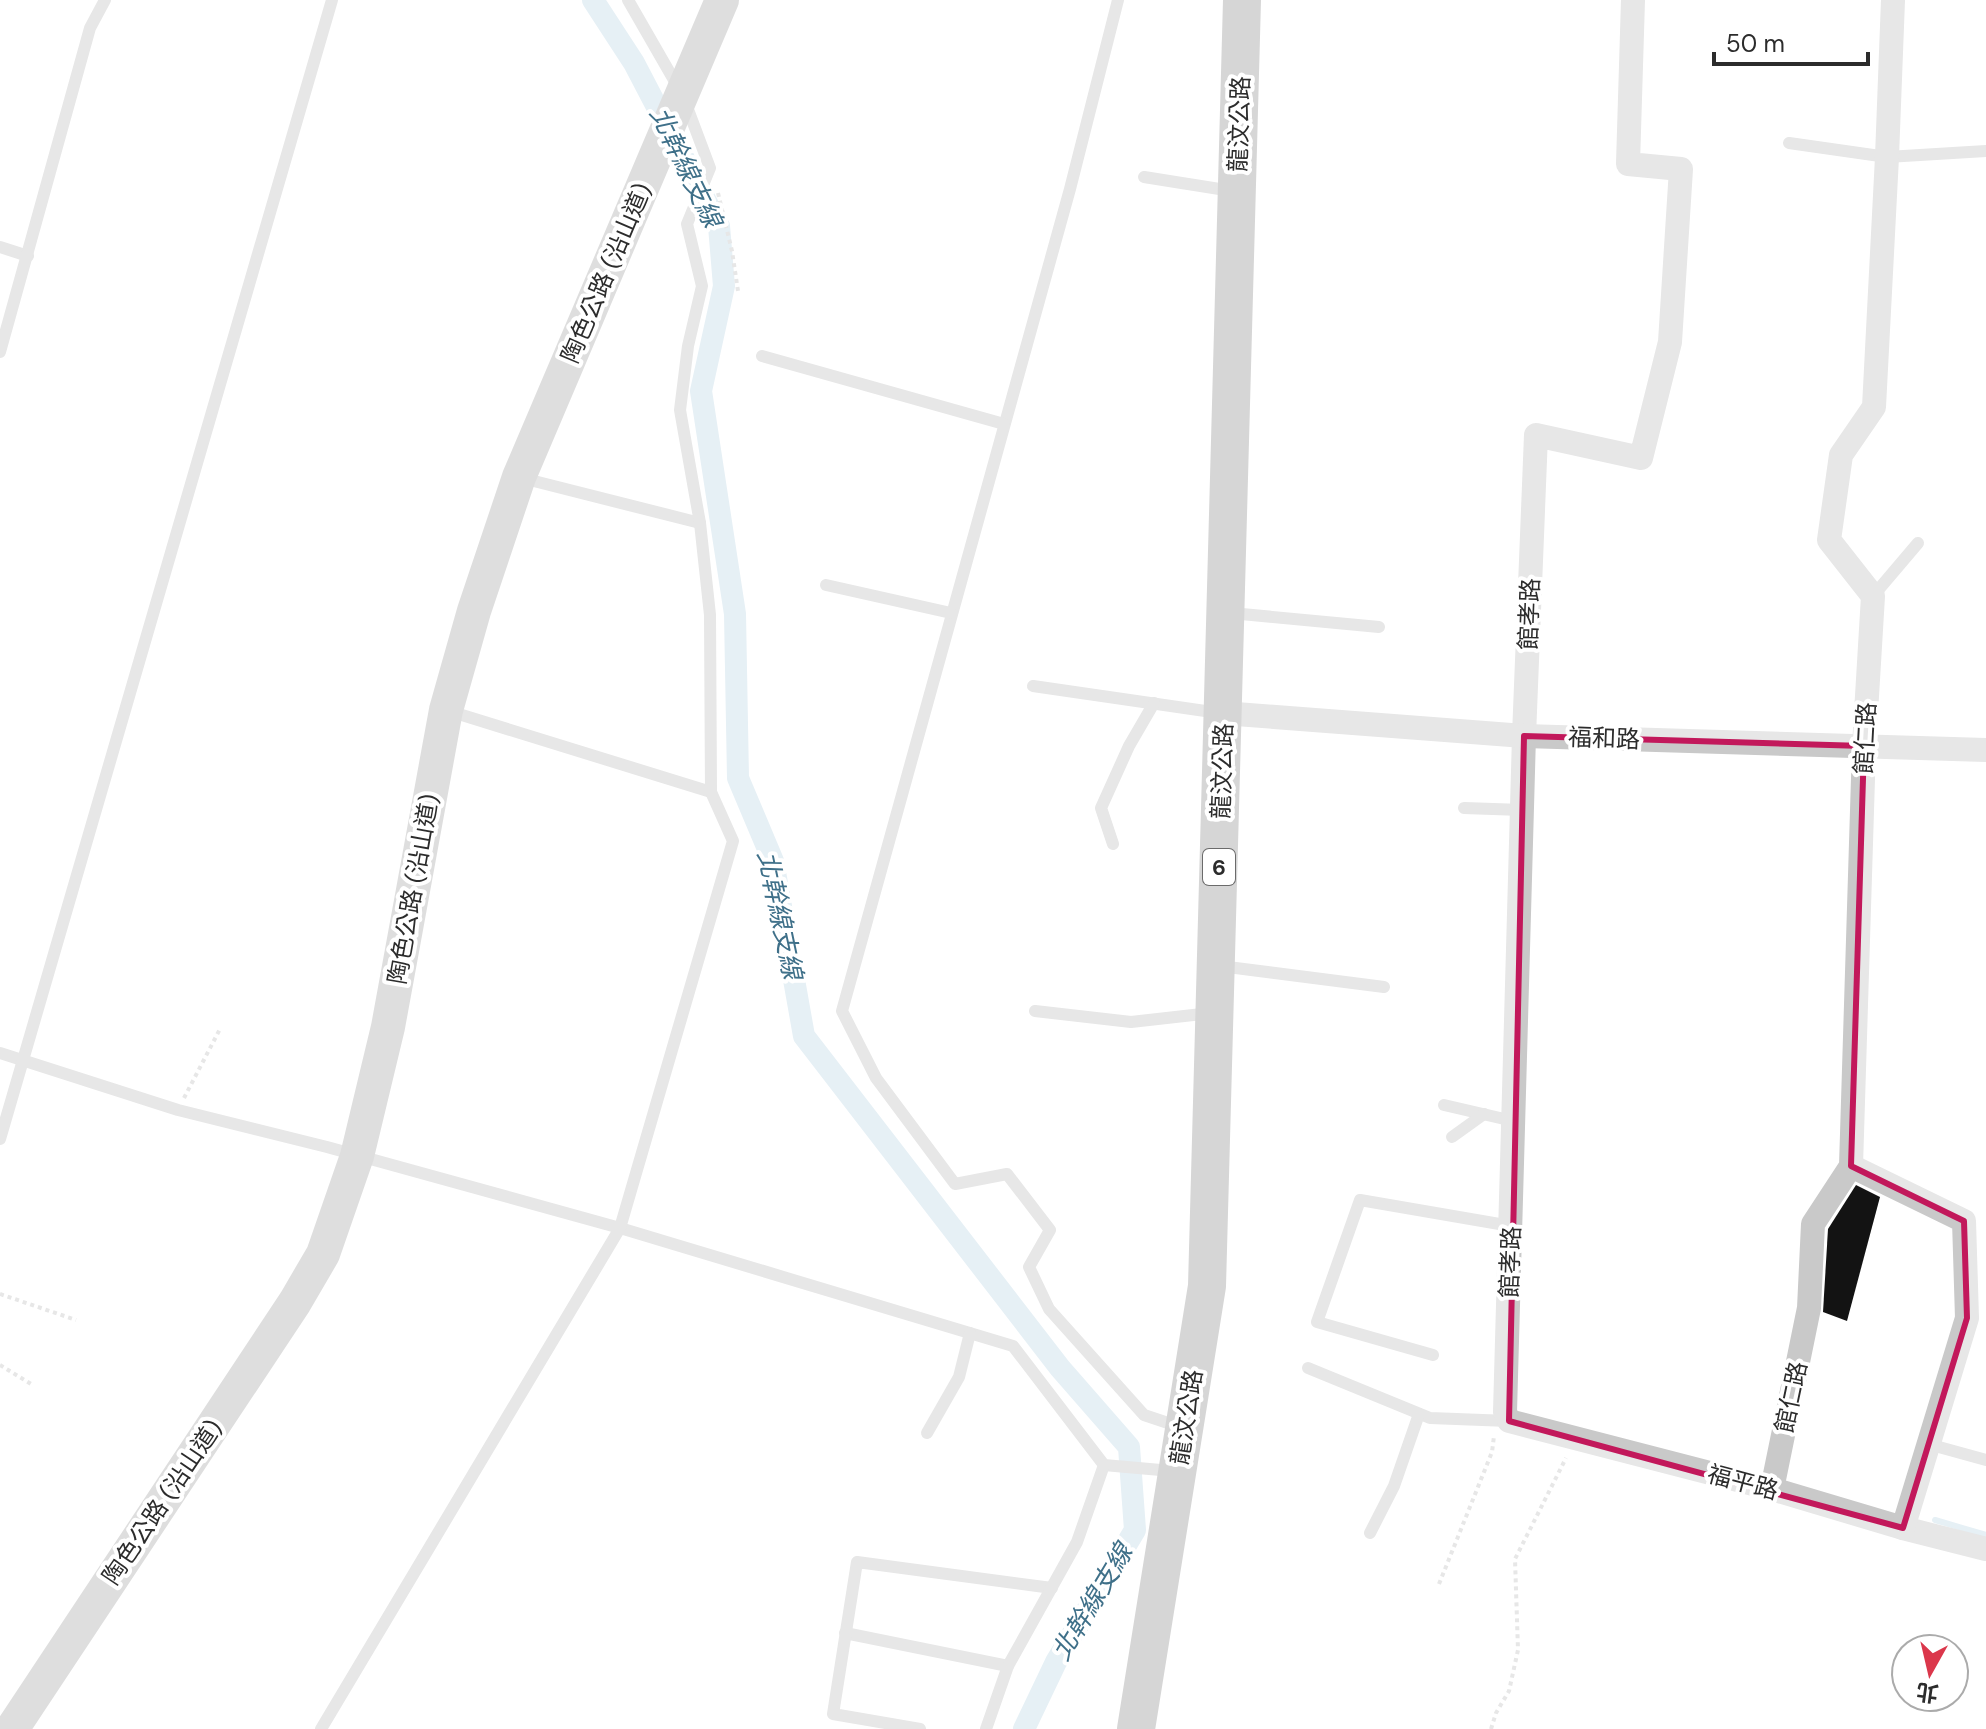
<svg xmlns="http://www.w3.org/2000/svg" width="1986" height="1729" viewBox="0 0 1986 1729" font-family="'DM Sans','Noto Sans TC',sans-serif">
<rect width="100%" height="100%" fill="#fff"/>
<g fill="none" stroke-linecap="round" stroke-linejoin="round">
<path stroke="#c7dde9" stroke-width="6" d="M1935,1520L1986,1535"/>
<path stroke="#c7dde9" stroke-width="22" d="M593,0L634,63L719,226L724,286L701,391L735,614L738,778L773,861L804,1036L1060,1368L1129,1447L1135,1530L1056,1662L1024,1729"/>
</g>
<path fill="#131313" d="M1856,1185L1880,1197L1847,1321L1823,1312L1828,1229Z"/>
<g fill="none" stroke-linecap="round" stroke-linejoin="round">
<g stroke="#c9c9c9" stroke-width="4" stroke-dasharray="4 4" stroke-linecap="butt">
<path d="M718,193L732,251L738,291"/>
<path d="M184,1098L220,1029"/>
<path d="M0,1294L76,1320"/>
<path d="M0,1365L31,1384"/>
<path d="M1439,1584L1492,1452L1494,1436"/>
<path d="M1491,1729L1496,1713L1509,1691L1518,1650L1515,1559L1566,1458"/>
</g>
<g stroke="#c9c9c9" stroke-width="12">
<path d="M628,0L678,87"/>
<path d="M1118,0L1070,189L842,1011L876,1078L955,1184L1007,1174L1050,1230L1029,1267L1049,1309L1144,1415L1180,1427"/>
<path d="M1789,143L1887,157L1986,151"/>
<path d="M1144,177L1232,191"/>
<path d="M0,247L28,256"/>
<path d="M0,352L90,28L105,0"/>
<path d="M762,356L1004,424"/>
<path d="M522,478L700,523"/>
<path d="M826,585L951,613"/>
<path d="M1873,596L1918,543"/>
<path d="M1231,613L1379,627"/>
<path d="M1033,686L1219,713"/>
<path d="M449,711L711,792"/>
<path d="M1464,808L1522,810"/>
<path d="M1113,844L1101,808L1129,746L1154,703"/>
<path d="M1220,966L1384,987"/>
<path d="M1035,1011L1131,1022L1211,1013"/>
<path d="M0,1053L178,1110L327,1147L620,1228L1013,1346L1104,1465L1172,1471"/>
<path d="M1444,1105L1513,1121"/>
<path d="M1452,1137L1484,1114"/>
<path d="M0,1139L332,0"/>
<path d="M1433,1355L1317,1322L1360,1200L1511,1226"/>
<path d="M1308,1368L1430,1418L1509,1421"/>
<path d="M927,1433L959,1377L970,1333"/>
<path d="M1928,1444L1986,1460"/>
<path d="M1370,1533L1394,1486L1419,1414"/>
<path d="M845,1633L1008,1666"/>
<path d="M321,1729L620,1228L733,841L711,792L710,615L700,523L680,410L688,346L702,286L687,224L710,168L686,104"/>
<path d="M920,1729L833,1714L857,1562L1052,1588"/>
<path d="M986,1729L1008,1666L1077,1542L1104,1465"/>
</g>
<g stroke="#c9c9c9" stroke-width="24">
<path d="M1633,0L1628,164L1681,169L1670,342L1641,458L1536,435L1524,736L1505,1412L1509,1421L1772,1489L1903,1528L1986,1549"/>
<path d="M1223,713L1524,736L1986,750"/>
<path d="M1851,1166L1964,1221L1967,1318L1903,1528"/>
<path d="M1772,1489L1809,1308L1813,1224L1851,1166L1864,746L1873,596L1829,540L1841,455L1874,407L1887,157L1893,0"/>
</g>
<path stroke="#b6b6b6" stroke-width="34" d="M12,1729L295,1302L323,1254L357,1156L388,1027L446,710L474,611L519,477L722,0"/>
<path stroke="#a4a4a4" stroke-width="38" d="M1136,1729L1207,1286L1242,0"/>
</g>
<path d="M0 0H1986V1729H0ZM1524,736L1864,746L1851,1166L1964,1221L1967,1318L1903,1528L1509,1421Z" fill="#fff" fill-opacity=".55" fill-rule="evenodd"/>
<path fill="none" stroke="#c2185b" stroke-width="6" stroke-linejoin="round" d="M1524,736L1864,746L1851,1166L1964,1221L1967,1318L1903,1528L1509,1421Z"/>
<g text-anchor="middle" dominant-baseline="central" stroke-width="8" stroke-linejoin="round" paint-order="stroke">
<rect fill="#fff" stroke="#6b6b6b" stroke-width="2" x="1203" y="849" width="32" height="36" rx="6"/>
<g font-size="22" font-weight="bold" fill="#2c2c2c">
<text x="1219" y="867">6</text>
</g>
<g font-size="24" fill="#2c2c2c" stroke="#fff">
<text transform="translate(1239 124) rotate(-88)">龍汶公路</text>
<text transform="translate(606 273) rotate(-67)">陶色公路 (沿山道)</text>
<text transform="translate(1529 614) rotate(-88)">館孝路</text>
<text transform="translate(1604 738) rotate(2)">福和路</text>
<text transform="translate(1865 738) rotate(-87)">館仁路</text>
<text transform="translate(1222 771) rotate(-88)">龍汶公路</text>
<text transform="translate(413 889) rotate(-80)">陶色公路 (沿山道)</text>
<text transform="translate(1510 1262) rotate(-88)">館孝路</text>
<text transform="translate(1791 1397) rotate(-78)">館仁路</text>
<text transform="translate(1186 1417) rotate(-81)">龍汶公路</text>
<text transform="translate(1743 1482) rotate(15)">福平路</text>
<text transform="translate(162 1502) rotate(-56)">陶色公路 (沿山道)</text>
</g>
<g font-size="26" font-style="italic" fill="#3f7089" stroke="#fff">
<text transform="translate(686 167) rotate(64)">北幹線支線</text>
<text transform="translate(780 915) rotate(78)">北幹線支線</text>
<text transform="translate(1092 1602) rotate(-59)">北幹線支線</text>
</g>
</g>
<g transform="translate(1930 1673) rotate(188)"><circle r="38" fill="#ffffff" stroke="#ababab" stroke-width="2"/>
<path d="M0-6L14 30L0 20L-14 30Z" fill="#db374b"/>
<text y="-12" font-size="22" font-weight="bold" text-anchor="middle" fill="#2c2c2c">北</text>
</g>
<path d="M1714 52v12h154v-12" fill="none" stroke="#2c2c2c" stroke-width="4"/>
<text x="1726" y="52" font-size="24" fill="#2c2c2c" stroke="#ffffff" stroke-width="6" paint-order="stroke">50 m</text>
</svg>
